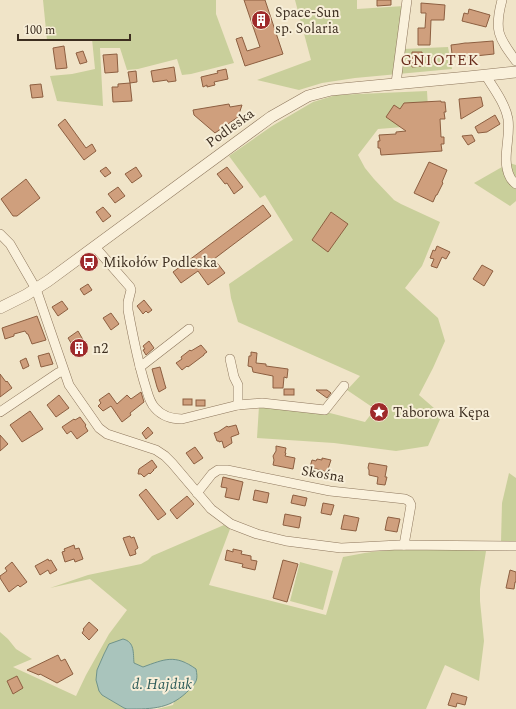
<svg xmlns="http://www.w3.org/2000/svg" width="516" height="709" viewBox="0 0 516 709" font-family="Spectral,serif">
<rect width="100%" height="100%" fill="#f0e4c8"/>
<g fill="#c9cf9b">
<path d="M43,0H216V14L234,63L191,74L182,75L177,59L138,69L127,70L120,48H100L103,106L57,101L50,76L72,74L95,69L92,39L47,40Z"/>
<path d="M295,0H357V9L404,6L396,48L403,49L448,47L452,69L355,78L322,83L299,90L257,80L311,60Z"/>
<path d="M427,91L429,125L378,129L358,155L365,168L374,179L394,200L401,204L440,222L422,266L405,288L438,318L445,341L433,368L419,395L442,415L428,446L396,451L334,443L257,438L259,406L326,412L365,422L375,409L347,390L360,376L238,322L231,298L229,284L293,240L265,195L260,198L229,156L272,126L313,102L336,95Z"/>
<path d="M509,163L516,165V201L510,206L474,183Z"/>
<path d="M509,473L516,478V542H501L502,503Z"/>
<path d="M224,525L230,529L209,585L326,615L343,557C390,547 438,547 486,551L480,589V601L484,641L479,681L445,665L426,709H157L173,705L188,663L169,659L143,667L134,663L133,656L109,644L104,654L97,670L96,680L102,695L124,708L127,709H0V632L8,639L16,649L32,659L13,667L76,696L86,675L109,634L127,610L90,579L50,588L88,575L141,564L148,560L152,556Z"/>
<path d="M300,562L333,571L323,610L290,601Z"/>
</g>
<path fill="#a9c4bc" stroke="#6f938a" d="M123,639C135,642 133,653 134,663L143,667C165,659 175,654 196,669C198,679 197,682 190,689C171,709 154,709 127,709L124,708L102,695L99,691L96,680L97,670L104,654L109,644Z"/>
<g fill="#cf9f7d" stroke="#8d5f41">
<path d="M244,0H265L283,54L245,66L236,39L242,37L247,51L260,47Z"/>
<path d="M377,0H391V5L377,6Z"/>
<path d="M421,3L445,5L444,20H431L430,45H418V28H425L426,13H421Z"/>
<path d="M469,9L490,15L486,27L462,21L464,13L468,14Z"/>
<path d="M493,41L494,54L456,58V54H452L451,45L459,44L465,43H468Z"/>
<path d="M64,46L67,68L56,69L53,48Z"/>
<path d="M83,51L87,62L80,64L76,53Z"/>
<path d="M412,52H422L423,66L412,67Z"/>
<path d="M117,54L118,72L105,73L103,55Z"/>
<path d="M174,67L176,81L168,82L167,80L153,82L151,71Z"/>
<path d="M226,69L228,79L214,82L215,85L207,87V85L203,87L201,77L218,73L217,71Z"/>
<path d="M136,71L137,82L130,83L132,101L113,102L112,87H118V84L130,83L128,72Z"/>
<path d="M41,84L43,97L32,98L30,85Z"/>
<path d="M481,97L483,106L461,119L459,99Z"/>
<path d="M441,101V102H445L446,112H444L445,119H440L441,137H444V144H441L442,151L381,155L380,148H378V141H380L379,135L396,134V132L406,131L386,117L394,105L400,109L404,103Z"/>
<path d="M229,104L230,107L242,105L238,117L215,133L194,115L193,110Z"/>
<path d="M495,115L500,124L487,132L478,133L475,127Z"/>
<path d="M65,119L86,148L92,144L96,151L84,160L58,125Z"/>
<path d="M472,135L475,141L468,145L462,136Z"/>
<path d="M429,162L447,170L442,182L443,183L437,195H436L433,202L414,193Z"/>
<path d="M106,167L111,173L105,177L100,171Z"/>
<path d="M136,167L142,176L132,183L125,174Z"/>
<path d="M227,167L243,187L234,194L227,183L225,184L217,174Z"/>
<path d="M26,179L40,198L17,216H13L1,199Z"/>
<path d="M118,187L125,196L115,203L108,194Z"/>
<path d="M263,205L271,216L214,259L225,273L208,285L198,271L181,283L173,272Z"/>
<path d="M103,207L111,216L103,222L96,212Z"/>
<path d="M331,212L348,224L328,252L312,240Z"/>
<path d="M437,246L450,252L446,259L442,257L437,268L431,266L434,259L430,258L433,250L435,251Z"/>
<path d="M482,265L493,271L484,286L473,279Z"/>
<path d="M88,284L92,290L84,295L80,289Z"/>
<path d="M144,300L152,310L148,313L146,311L143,314L137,306Z"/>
<path d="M62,301L68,309L58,316L52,307Z"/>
<path d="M111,313L119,324L111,330L103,318Z"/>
<path d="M37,316L46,340L32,344L28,334H27L25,331L14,334V336L5,339L2,328Z"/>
<path d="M78,331L86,345L83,346L85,350L78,354L68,338Z"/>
<path d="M149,341L154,348L146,355L143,350L145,349L143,346Z"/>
<path d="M201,345L207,352L204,354V355L188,367L187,366L182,370L176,363L182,359L181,357L190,350L191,351Z"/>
<path d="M251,352L257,353L256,363L266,364V366L288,369L287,378L284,377L283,388H273V376L253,372L252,367L248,366L249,356H251Z"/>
<path d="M49,353L53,364L41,367L38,356Z"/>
<path d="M26,358L29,366L23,369L20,361Z"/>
<path d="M160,367L165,385L166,388L159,392L157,387L152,369Z"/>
<path d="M0,374L6,382L7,381L12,388L0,397Z"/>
<rect x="284" y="389" width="10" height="6"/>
<path d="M316,390H327L331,393L327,398Z"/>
<path d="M141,392L144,402L130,413L131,415L122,422L111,406L103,411L98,406L101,403L99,400L109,393L117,404L127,395L131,399Z"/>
<path d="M59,395L69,408L56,417L47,405Z"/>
<rect x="183" y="399" width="9" height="6"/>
<rect x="196" y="400" width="9" height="6"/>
<path d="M30,411L43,429L22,442L10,425Z"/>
<path d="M80,417L86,425L85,426L88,431L77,439L71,431L67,434L62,427L74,419L75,420Z"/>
<path d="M236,425L239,434L231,437L232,443L224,448L222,441L219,442V441H217L214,433L218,432L227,426L228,427Z"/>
<path d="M148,427L153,433L146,439L142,433Z"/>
<path d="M0,435L8,444L0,451Z"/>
<path d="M276,446L286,448L285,453H286L285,456L295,458L293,469L273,465L274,460L273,456L276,451Z"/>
<path d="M195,447L203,458L194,464L186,453Z"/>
<path d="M322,458L331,460L327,472L310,467L312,460L316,461L317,459L322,460Z"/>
<path d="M152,460L157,467L153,470H154L150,474L149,473L144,477L141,474H138L139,469Z"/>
<path d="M369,463L387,466L385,477H387L385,485L377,484L378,477L369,475V470L368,468Z"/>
<path d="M223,477L243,482L239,500L225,497L227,488L221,487Z"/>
<path d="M146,489L166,514L158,520L139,495Z"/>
<path d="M255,490L269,493L267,503L253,500Z"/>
<path d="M293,495L307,498L305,506L291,503Z"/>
<path d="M187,496L194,504L177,519L170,510Z"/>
<path d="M323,503L334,505L331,515L321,513Z"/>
<path d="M285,514L301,517L299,528L283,525Z"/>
<path d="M344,515L359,518L356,531L341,529Z"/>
<path d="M388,517L400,519L397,532L385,530L387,520Z"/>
<path d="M130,536L131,538L134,537L138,548L135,550L136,554L130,556L123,538Z"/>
<path d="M74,545L75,549L79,548L83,559L75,562L74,559L65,562L62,552L65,551L64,549Z"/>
<path d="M233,549L242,551L241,554L251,556V560L257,561L255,570L242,567L243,564L225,560L227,550L233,552Z"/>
<path d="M48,559L49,561L51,560L57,570L50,574L48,570L40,575L35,566Z"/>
<path d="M283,560L298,564L287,602L273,598Z"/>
<path d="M12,562L27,582L20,587L18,585L9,592L0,578V576L7,571L5,568Z"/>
<path d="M510,570L516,572V582H515L514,589L506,588Z"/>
<path d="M89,622L98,630L89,640L82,633L84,630L83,629Z"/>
<path d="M58,655L61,661L65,659L73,674L57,683L40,674L39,675L27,670Z"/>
<path d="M17,676L23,688L13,694L7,681Z"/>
<path d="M452,693L467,697L465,705L457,703L456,707L448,705Z"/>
</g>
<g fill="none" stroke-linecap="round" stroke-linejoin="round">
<g stroke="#8d765c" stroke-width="10">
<g id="minor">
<path d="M502,0C494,30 498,37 516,61"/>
<path d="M486,76C494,89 505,103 508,119C511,138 501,159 510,177C511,180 514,182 516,184"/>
<path d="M396,83L407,0"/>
<path d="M0,234L10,244L36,289L69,385L99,428L107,434L156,450L165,456L172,463L211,509L231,524L257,534L286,541L341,548L399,545L516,546"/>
<path d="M95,247L130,287L131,290L128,302V310C133,337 138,363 146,388C148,395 150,403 155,408C162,416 171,419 182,419L238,405L262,403L325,410L344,386"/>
<path d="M230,359L234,377L238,385V405"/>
<path d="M140,367L189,329"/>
<path d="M0,412L58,373L63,371"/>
<path d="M197,493L212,474L218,470H227L330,491L405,499L409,501L411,505L404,545"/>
</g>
</g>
<g stroke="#8d765c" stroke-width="12">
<path id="tertiary" d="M0,308L26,295L48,281L271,117L308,96L331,90L468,77L516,72"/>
</g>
<use href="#minor" stroke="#faf1dc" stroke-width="9"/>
<use href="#tertiary" stroke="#faf1dc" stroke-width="11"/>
</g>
<defs>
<g id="building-disc" transform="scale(1)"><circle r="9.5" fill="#9e2a2b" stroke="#f7eed8"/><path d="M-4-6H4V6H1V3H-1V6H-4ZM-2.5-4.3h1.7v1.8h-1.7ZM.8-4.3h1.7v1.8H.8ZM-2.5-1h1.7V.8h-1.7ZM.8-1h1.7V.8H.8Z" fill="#fff"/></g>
<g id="bus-disc" transform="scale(1)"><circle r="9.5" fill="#9e2a2b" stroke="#f7eed8"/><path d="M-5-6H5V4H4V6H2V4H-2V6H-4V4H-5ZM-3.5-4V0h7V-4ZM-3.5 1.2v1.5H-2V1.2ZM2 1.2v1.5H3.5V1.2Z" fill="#fff"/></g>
<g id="sight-disc" transform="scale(1)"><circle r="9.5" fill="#9e2a2b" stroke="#f7eed8"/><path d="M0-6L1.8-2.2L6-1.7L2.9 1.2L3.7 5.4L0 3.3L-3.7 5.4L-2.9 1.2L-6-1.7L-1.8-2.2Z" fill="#fff"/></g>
</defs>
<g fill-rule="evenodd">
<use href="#building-disc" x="261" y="20"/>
<use href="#bus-disc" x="89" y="262"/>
<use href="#building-disc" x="79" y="348"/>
<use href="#sight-disc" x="379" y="412"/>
</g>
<g text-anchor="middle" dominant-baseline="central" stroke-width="4" stroke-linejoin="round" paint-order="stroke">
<g font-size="14" fill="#3d2e20" stroke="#f7eed8" text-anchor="start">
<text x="275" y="12">Space-Sun<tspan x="275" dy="16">sp. Solaria</tspan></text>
<text x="103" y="262">Mikołów Podleska</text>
<text x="93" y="348">n2</text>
<text x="393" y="412">Taborowa Kępa</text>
</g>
<g font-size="14" fill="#3d2e20" stroke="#f7eed8">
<text transform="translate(230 128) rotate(-36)">Podleska</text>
<text transform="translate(323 474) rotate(10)">Skośna</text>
</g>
<g font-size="15" letter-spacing="1" fill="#6b2e1e" stroke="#f7eed8">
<text x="440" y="60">GNIOTEK</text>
</g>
<g font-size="15" font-style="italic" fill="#2f5d5a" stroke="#f7eed8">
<text x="162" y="684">d. Hajduk</text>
</g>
</g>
<path d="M18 34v6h112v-6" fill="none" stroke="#3d2e20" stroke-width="2"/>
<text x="24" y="34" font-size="12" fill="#3d2e20" stroke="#f7eed8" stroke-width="3" paint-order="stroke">100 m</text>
</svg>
